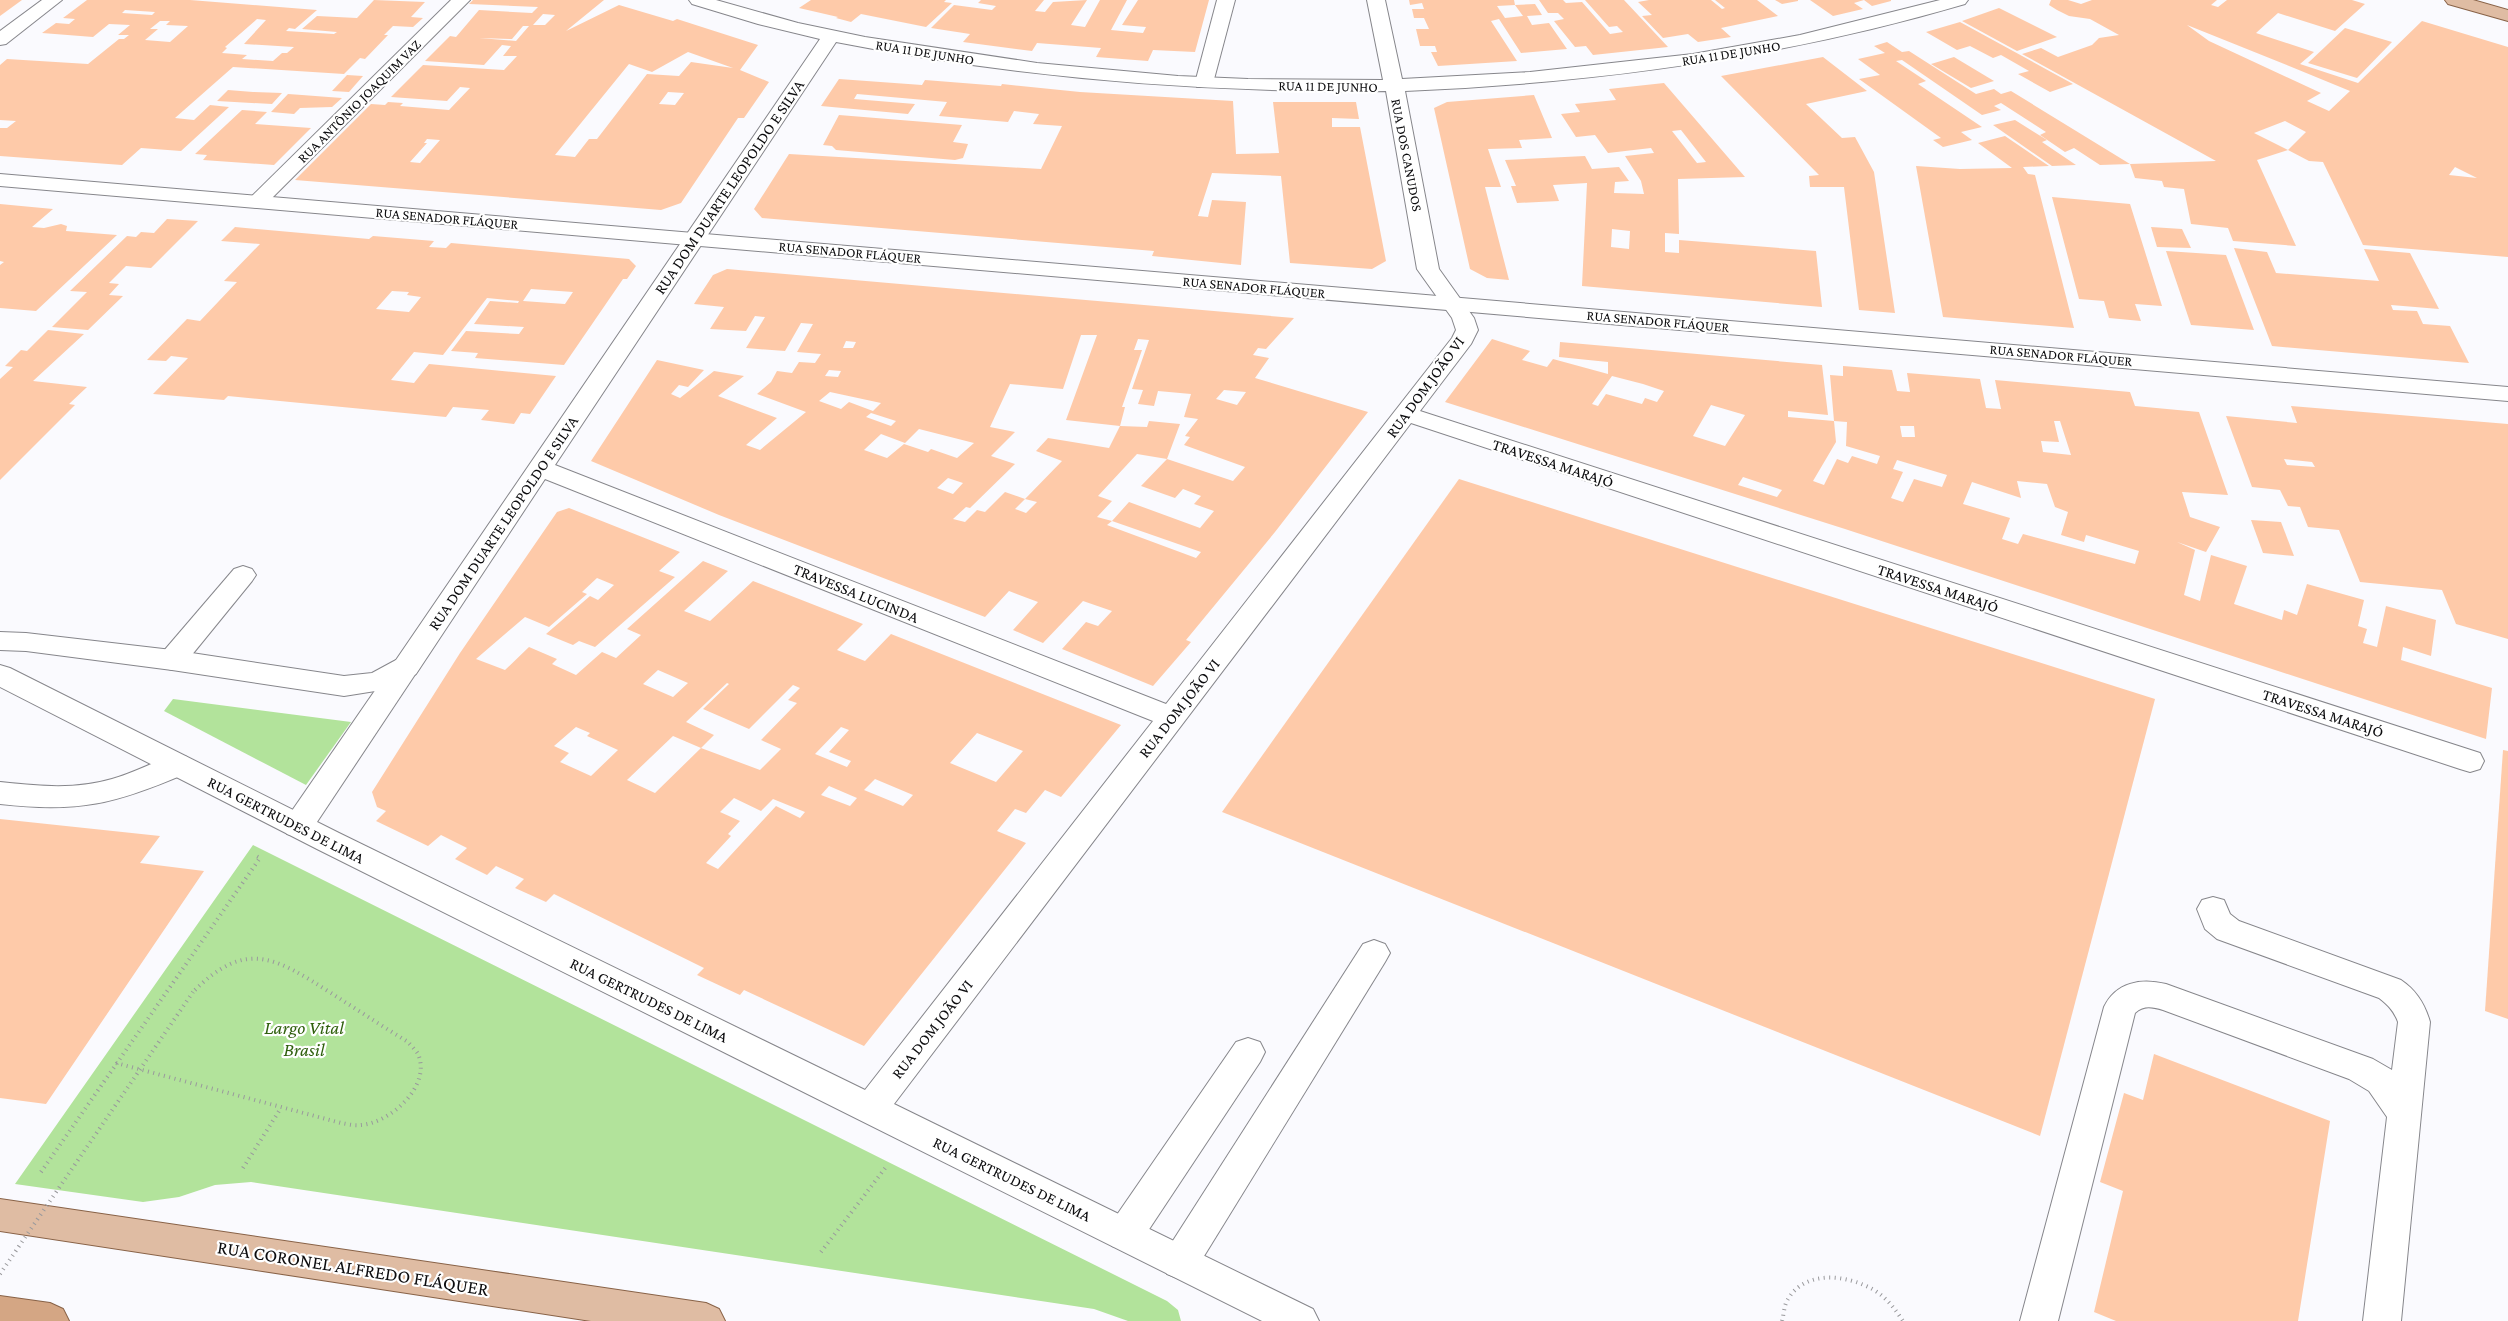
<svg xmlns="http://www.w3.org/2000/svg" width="2508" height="1321" viewBox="0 0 2508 1321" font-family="'Crimson Pro',serif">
<rect width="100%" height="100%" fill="#fafafe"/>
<g fill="#b2e39b">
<path d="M173,699L351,722L306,785L164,711Z"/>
<path d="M253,845L1167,1301L1178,1310L1181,1321H1128L1094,1309L251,1182L215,1185L179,1197L143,1202L15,1184Z"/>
</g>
<g fill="#fecaa9" fill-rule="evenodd">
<path d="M0,0H22L0,16Z"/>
<path d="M87,0H190L317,10L295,29L289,28L286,31L334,34L337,32L302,29L317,16L357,18L374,0L425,2L411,17L423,18L413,27L393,26L384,35H388L365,59L360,58L344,74L233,67L175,118L194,120L210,105L229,107L181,151L141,148L122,165L0,156V128H7L16,121L0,120V65L7,59L88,64L119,39H124L129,35H118L130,25L109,24L93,37L42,33L56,23L69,24L75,19L63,18ZM125,10L155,12L152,15L122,13ZM257,19L266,20L244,44L294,47L287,53H282L273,61L242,59L247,55L222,53L227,48L225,47ZM160,21H170L166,25L188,26L170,42L145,40L158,29H150Z"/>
<path d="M473,0H604L566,31L619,5L673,21L677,19L758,45L740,70L769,82L744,118H738L681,203L661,210L295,180L371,104L385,105L388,102L403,103L400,106L449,110L470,88L460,87L447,101L391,97L423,65L504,70L517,56H503L511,46L502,45L484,65L425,61L450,36L456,37L479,10L532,13L538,7L469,4ZM543,14L555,15L545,25H533ZM523,26H529L516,41L479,38L512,39ZM688,52L733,68L691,62L679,76L647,74L597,139H589L575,157L555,155L629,64L652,72ZM668,92L684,93L675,105L659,104ZM427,139L440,140L420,163L410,162L427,143H424Z"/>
<path d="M811,0H946L944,2L952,3L926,27L861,14L851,22L836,18L838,17L799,8Z"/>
<path d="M981,0H1044L1035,11L1045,12L1053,2L1087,0L1071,25L1085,27L1100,0H1127L1111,30L1143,33L1146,27L1122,25L1138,0H1209L1195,52L1153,50L1148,61L1096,57L1101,48L1037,43L1032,51L963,42L970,34L931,28L954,5L992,10L996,6L978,3Z"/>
<path d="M1409,0H1514L1515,5L1535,4L1542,15L1527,16L1532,25L1549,23L1567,49L1521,53L1499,19L1491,21L1517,61L1438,66L1431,52H1437L1435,46H1420L1416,29H1429L1424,18H1414L1412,9H1424L1422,3L1410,5ZM1515,5L1523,16L1505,18L1497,6Z"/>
<path d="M1539,0H1563L1566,3L1582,2L1610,34L1623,32L1617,26L1609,27L1585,0H1624L1668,47L1593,55L1586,46L1575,47L1554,21L1564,19L1558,13H1548Z"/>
<path d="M1649,0H1711L1722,9L1725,8L1715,0H1757L1778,16L1721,28L1731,37L1698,42L1688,34L1663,38L1642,16L1652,15L1638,2Z"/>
<path d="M1775,0H1798V1L1782,4Z"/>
<path d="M1810,0H1891V1L1872,6L1864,0L1854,3L1863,9L1833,16Z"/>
<path d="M2051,0H2068L2081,4L2092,0H2217L2211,5L2218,7L2227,0H2352L2365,4L2335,31L2278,13L2256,33L2314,52L2300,64L2358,83L2422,21L2508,47V257L2363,245L2323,162L2309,161L2288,150L2257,160L2296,246L2233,241L2228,228L2191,224L2184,189L2164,187L2162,181L2135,178L2130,164L2100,165L2074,148L2065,152L2040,135L2046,132L2001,103L1994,106L2001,110L1982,115L1902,60L1896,61L1926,81L1918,84L1982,127L1961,132L1972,140L1943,147L1933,140L1941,138L1859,79L1880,75L1858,59L1885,53L1874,46L1887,42L1902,52L1909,51L1976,94L1994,89L2001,94L2011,91L2130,164L2216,161L2022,54L2041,48L2058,57L2092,45L2099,38L2119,35L2090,19L2069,16L2057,10L2049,5ZM2187,25L2294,68L2350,91L2329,111L2307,101L2321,93L2209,41ZM2285,121L2306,132L2288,150L2254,133ZM2455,167L2477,178L2449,175Z"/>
<path d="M1999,8L2057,37L2017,51L1962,21Z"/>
<path d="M1960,22L2073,84L2050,92L2018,74L2029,71L2001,55L1993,58L1970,46L1957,50L1926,32Z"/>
<path d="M2345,28L2392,42L2357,78L2308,63Z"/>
<path d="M1823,57L1867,91L1806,104L1842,138L1855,137L1874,172L1895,313L1859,310L1844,187H1810L1809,176L1819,175L1721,76Z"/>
<path d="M1954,57L1994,81L1971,88L1931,64Z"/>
<path d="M347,75L363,76L349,92L332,91Z"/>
<path d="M839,79L922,85L925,80L1001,86L1002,84L1080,92L1233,101L1236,154L1279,153L1273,102H1356L1359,119L1332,118V127H1360L1386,261L1372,269L1290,263L1281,176L1212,173L1198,216L1208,217L1212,200L1246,202L1241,265L1152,256L1154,251L762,218L754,209L789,154L1041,169L1062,126L1033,124L1039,114L1014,111L1008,122L939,116L947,102L857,94L854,99L915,104L908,114L821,106Z"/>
<path d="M1664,83L1745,177L1678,179L1679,234L1665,233V252L1679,253V240L1816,251L1822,307L1582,286L1587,183L1553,185L1559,201L1517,203L1511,186H1516L1505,160L1585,156L1592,169L1619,167L1629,181L1615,182L1614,193L1644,194L1641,181L1625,156L1654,153L1651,148L1608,153L1595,135L1576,137L1561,114L1580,112L1575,104L1616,100L1609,89ZM1681,130L1706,162L1697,163L1672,131ZM1612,229L1630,231L1629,249L1611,247Z"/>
<path d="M228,90L253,92L282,93L272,104L217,101Z"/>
<path d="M288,94L302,95L342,98L332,107L300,108L294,114L271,112Z"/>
<path d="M1534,95L1552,138L1519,140L1522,148L1488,149L1501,187H1485L1509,280L1487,278L1470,269L1434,108L1447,102Z"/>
<path d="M242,110L267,112L255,124L311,128L274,165L203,160L207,155L195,154Z"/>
<path d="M839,115L962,125L953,142L968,144L963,158L955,160L836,150L832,146L823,145Z"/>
<path d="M2015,120L2047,140L2042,142L2076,165L2052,166L1993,125Z"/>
<path d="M2005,136L2049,166L2023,167L2028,174L2035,175L2074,328L1943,317L1916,166L1960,169L2012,168L1978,143Z"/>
<path d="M2052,197L2130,204L2162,306L2135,304L2141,321L2109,318L2104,301L2079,299Z"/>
<path d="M0,204L53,209L32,227L44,228L61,224L67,226L66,231L117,235L36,311L0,308V265L4,262L0,261Z"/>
<path d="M167,219L198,221L151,268L126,266L109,283L119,284L109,295L123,296L88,330L52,327L87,292L70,291L127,236L136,237L141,232L154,233Z"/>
<path d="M235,227L369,239L373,236L434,241L429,247L446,248L451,243L629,259L636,266L627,279H623L564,365L475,358L478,353L451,351L466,331L519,334L524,327L474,324L490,301L518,303L519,301L487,298L443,355L414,352L391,380L414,383L429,364L556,376L530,414L521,413L514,424L481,420L489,410L453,407L446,417L228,396L224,400L153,394L188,358L171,356L166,361L147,360L187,319L200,321L237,282L224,281L260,244L221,241ZM531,289L573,292L565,304L523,301ZM392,291L409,292L407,295L421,297L409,312L376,309Z"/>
<path d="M2151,227L2182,229L2191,248L2157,247Z"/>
<path d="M2234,248L2267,252L2276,273L2379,281L2364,249L2410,253L2439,309L2391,305L2393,310L2417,311L2423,324L2450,326L2469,363L2272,346Z"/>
<path d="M2166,251L2226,255L2254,330L2191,325Z"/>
<path d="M727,269L1294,318L1266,349L1258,348L1253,355L1269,358L1255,378L1368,412L1275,532L1186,640L1191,642L1153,686L1062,649L1086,622L1098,626L1112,611L1083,601L1043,643L1013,630L1038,602L1009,591L985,617L719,515L591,461L657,360L704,370L688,387L679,385L671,394L680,398L714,371L744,376L718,396L777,418L746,445L760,450L806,412L757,394L771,382L777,371L792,373L799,362L815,363L821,354L797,352L813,324L801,323L785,351L746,348L765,317L755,316L746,331L710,329L724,307L694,304L713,275ZM1081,335H1097L1066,420L1120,426L1125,407H1122L1142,350H1134L1138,339L1149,340L1132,389L1143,390L1138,404L1154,406L1158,391L1191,394L1184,417L1198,419L1185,436L1190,437L1184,445L1245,467L1233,481L1167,459L1141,486L1175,498L1183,489L1201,496L1194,504L1214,511L1200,528L1129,502L1112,521L1201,552L1196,558L1107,525L1112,521L1097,517L1112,501L1098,496L1137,454L1167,459L1180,424L1149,421L1147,427L1120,426L1109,448L1048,438L1036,451L1062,461L1025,499L1037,502L1026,513L1015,509L1025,499L1005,492L985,512L977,510L965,522L953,519L966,507L970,508L1015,464L991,456L1015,432L990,427L1010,384L1063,389ZM846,341L856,342L853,348H843ZM829,370L841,371L838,377L825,376ZM1224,390L1246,392L1237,405L1216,399ZM830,392L881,403L873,411L849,402L841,409L819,401ZM871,413L896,421L891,426L866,417ZM919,429L974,443L957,458L931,449L928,452L904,444L887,458L864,450L881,434L905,443ZM948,478L963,483L953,494L937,488Z"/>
<path d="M48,330L84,334L33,381L87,387L69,404L75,405L0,480V379L13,367L5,366L21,350L27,351Z"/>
<path d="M1492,339L1530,351L1522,360L1547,367L1553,359L1608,374V362L1559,357L1560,342L1822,365L1828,415L1788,411V417L1834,421L1836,442L1813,481L1824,485L1837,459L1848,463L1852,456L1877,464L1880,456L1846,446L1847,422L1834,421L1830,375L1843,376V366L1892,370L1897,391L1910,392L1907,373L1980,379L1986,408L2001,409L1995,380L2130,392L2135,406L2199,412L2228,495L2182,492L2190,517L2220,527L2206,552L2177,542L2195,550L2184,595L2200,601L2211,555L2247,566L2234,604L2282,620L2284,610L2297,615L2307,584L2364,600L2358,626L2367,629L2363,643L2377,647L2386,606L2436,620L2431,656L2403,647L2401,660L2492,688L2486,739L1845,529L1445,402ZM1612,376L1643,384L1664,391L1657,402L1645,398L1642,404L1606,394L1598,406L1592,404ZM1711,405L1745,415L1725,446L1693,436ZM2054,421H2060L2071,455L2043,452L2041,441L2059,442ZM1900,426H1914L1915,437H1902ZM1897,460L1947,475L1942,487L1914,479L1903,502L1891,498L1903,472L1893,469ZM1743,477L1782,490L1777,497L1738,485ZM2017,481L2047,484L2055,507L2068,512L2061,535L2084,542L2086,535L2139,551L2135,564L2023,534L2018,544L2002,539L2010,518L1963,504L1972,482L2021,498Z"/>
<path d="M2291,406L2508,424V639L2456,624L2442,590L2360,582L2339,530L2308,527L2300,507L2288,506L2280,490L2252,487L2226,416L2297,423ZM2284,459L2312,462L2315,467L2287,465Z"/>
<path d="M1459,479L2155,699L2040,1136L1222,812Z"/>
<path d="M569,508L680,552L659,571L675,577L595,647L579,641L573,645L546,634L590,596L598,600L614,585L597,578L582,592L587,594L549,627L525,617L476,659L505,670L529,647L557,659L552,664L576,675L602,652L616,658L641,635L627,629L703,561L728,571L684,611L710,621L753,581L863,624L837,650L865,661L891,634L1121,725L1061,797L1045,790L1026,813L1015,809L997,831L1026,843L864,1046L744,990L740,995L697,975L704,968L554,894L546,902L515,888L524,879L496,866L487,875L455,859L467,848L441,835L428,846L376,821L386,811L377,807L372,792L460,653L557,512ZM658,670L688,683L673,697L643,684ZM727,683L729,684L703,709L749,729L793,685L800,688L788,700L797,703L761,740L781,749L760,770L701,748L655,793L627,780L673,736L701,748L714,735L686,722ZM576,727L590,733L587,736L618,750L591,776L560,762L569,753L554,746ZM841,727L849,730L829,752L851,761L847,767L815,754ZM977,733L1023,751L996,782L950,763ZM875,779L913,795L903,806L864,790ZM829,786L857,798L850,806L821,795ZM734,798L761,811L773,799L805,812L800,818L776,806L718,869L706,863L731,836L728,834L740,821L720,812Z"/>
<path d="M2251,520L2281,522L2294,556L2263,553Z"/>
<path d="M2503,750L2508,751V1019L2485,1011Z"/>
<path d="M0,819L160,836L140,863L204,871L46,1104L0,1098Z"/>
<path d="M2154,1054L2330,1121L2298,1321H2116L2094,1312L2123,1191L2100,1182L2124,1093L2143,1100Z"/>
</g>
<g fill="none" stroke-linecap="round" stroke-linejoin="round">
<g stroke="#86868b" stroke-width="2">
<g id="service">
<path d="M1217,0H1235L1213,83L1211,87H1197L1195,83Z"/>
<path d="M243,566L252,569L256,575L252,581L182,667L172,670L162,667L158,660L162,653L234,569Z"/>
<path d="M177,754L187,757L192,765L187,773C115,804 79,813 0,804V782C38,786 75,790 112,779C134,773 155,761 177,754Z"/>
<path d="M2213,897L2224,900L2230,914L2239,921L2401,980C2416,990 2425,1004 2430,1022L2401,1321H2363L2387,1117L2369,1091L2349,1079L2163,1010C2152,1007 2144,1005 2135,1013L2058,1321H2020L2104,1007C2116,982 2141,978 2166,984L2373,1059L2392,1070L2398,1022C2394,1011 2388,1005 2379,998L2217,939L2205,929L2197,909L2202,900Z"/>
<path d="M1374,940L1385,944L1390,953L1385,962L1193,1274L1180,1279L1167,1274L1162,1262L1167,1250L1363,944Z"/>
<path d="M1248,1038L1260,1042L1265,1052L1260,1062L1138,1246L1125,1250L1112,1246L1107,1234L1112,1222L1236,1042Z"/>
</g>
</g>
<g stroke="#86868b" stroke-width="2">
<path id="pedestrian" d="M406,657L416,660L420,667L309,834L298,837L287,834L283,826L287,818L396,660Z"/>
</g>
<g stroke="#86868b" stroke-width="2">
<g id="minor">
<path d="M42,0H62L6,44L0,45V31Z"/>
<path d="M451,0H470L264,206L257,208L250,206L247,202L250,198Z"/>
<path d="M689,0H716L798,23L865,37L1037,63L1178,76L1248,79L1383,80L1367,0H1385L1402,79L1530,72L1693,54L1800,35L1940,0H1968L1965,4C1782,58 1595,83 1405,91L1439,269L1474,318L1478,330L1471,344L1420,411L2480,753L2484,761L2480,769L2470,772L2460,769L1411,423L894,1104L1313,1309L1319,1321H1262L317,849L0,687V665L10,668L339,833L865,1090L1153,721L545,479L416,674L388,689L344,696L172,670L26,651L0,650V632L26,633L172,650L344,676L372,673L396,660L820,39L758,24L692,4ZM836,42C1018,78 1201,93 1386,91L1417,269L1452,318L1456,330L1452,338L1166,704L555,465Z"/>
</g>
</g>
<g stroke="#86868b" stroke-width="2">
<path id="tertiary" d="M0,174L2508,387V401L0,186Z"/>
</g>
<g stroke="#886247" stroke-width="2">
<g id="primary">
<path d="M2445,0H2473L2508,10V21L2448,4Z"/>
<path d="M0,1199L706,1303L719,1309L725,1321H591L0,1231Z"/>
</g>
</g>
<g stroke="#886247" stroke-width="2">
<path id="trunk" d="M0,1296L50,1303L63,1309L69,1321H0Z"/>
</g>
<g stroke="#99999c" stroke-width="4" stroke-dasharray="1 4.5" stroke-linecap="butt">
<path d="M116,1063L341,1123C347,1124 354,1126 361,1125C390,1123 432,1086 418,1054C416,1050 411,1046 408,1042C382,1026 356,1009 331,993C276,958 246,938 193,992"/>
<path d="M243,1168L281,1108"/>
<path d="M41,1172L260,858L256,856"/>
<path d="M821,1252L886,1167"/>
<path d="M1782,1321C1784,1314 1784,1305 1788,1299C1806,1269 1848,1275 1874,1290C1887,1298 1895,1309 1903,1321"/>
</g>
<use href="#service" fill="#fff" fill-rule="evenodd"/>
<use href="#pedestrian" fill="#fff" fill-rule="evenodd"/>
<use href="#minor" fill="#fff" fill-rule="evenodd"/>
<use href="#tertiary" fill="#fff" fill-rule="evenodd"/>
<use href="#primary" fill="#dfbca3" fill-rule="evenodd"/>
<use href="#trunk" fill="#d4a684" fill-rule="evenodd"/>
<path stroke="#99999c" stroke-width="4" stroke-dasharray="1 4.5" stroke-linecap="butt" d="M0,1274L193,992"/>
</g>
<g text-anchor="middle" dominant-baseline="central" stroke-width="4.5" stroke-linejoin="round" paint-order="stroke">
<g font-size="14" fill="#0c0c0e" stroke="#fff">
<text transform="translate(925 52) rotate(9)">RUA 11 DE JUNHO</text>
<text transform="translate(1731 53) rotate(-9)">RUA 11 DE JUNHO</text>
<text transform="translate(1328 86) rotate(1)">RUA 11 DE JUNHO</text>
<text transform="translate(359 101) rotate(-45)">RUA ANTÔNIO JOAQUIM VAZ</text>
<text transform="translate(1407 155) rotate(79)">RUA DOS CANUDOS</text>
<text transform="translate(447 218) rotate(5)">RUA SENADOR FLÁQUER</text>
<text transform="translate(850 252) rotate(5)">RUA SENADOR FLÁQUER</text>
<text transform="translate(1254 287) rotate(5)">RUA SENADOR FLÁQUER</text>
<text transform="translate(1658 321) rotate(5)">RUA SENADOR FLÁQUER</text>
<text transform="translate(2061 355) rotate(5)">RUA SENADOR FLÁQUER</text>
</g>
<g font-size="16" fill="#0c0c0e" stroke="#fff">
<text transform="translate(729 187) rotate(-56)">RUA DOM DUARTE LEOPOLDO E SILVA</text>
<text transform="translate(1425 387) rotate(-54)">RUA DOM JOÃO VI</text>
<text transform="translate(1553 463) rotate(18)">TRAVESSA MARAJÓ</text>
<text transform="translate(503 523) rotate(-56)">RUA DOM DUARTE LEOPOLDO E SILVA</text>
<text transform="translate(1938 588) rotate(18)">TRAVESSA MARAJÓ</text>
<text transform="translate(856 593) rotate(22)">TRAVESSA LUCINDA</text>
<text transform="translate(1179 708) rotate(-52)">RUA DOM JOÃO VI</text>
<text transform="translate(2323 713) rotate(18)">TRAVESSA MARAJÓ</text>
<text transform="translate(286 820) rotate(27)">RUA GERTRUDES DE LIMA</text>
<text transform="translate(649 1000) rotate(26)">RUA GERTRUDES DE LIMA</text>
<text transform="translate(932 1029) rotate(-52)">RUA DOM JOÃO VI</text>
<text transform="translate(1012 1179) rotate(26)">RUA GERTRUDES DE LIMA</text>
</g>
<g font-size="19" font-style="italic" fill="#30600e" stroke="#fff">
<text x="304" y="1027">Largo Vital<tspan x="304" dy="22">Brasil</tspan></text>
</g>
<g font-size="19" fill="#0c0c0e" stroke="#fff">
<text transform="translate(353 1268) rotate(9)">RUA CORONEL ALFREDO FLÁQUER</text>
</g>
</g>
</svg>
